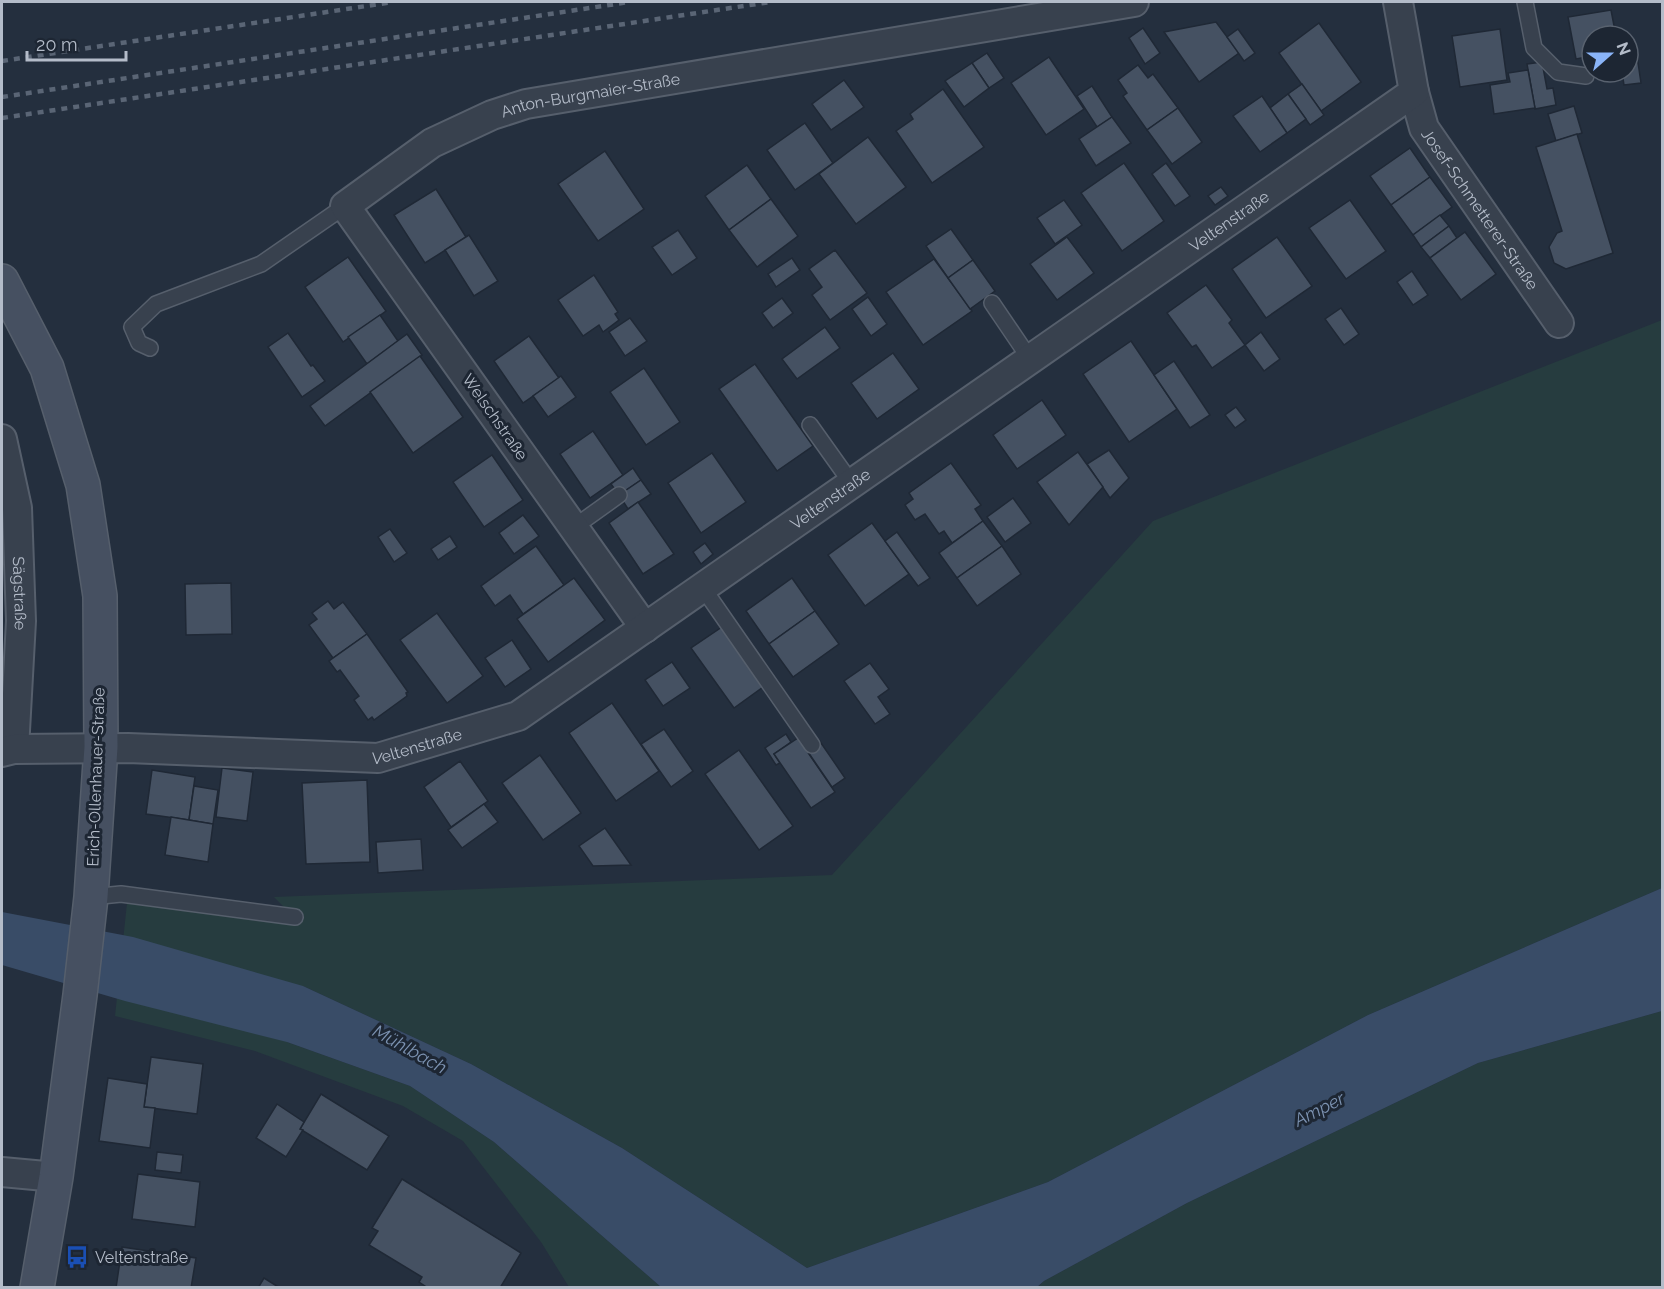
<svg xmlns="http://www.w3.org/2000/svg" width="1664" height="1289" viewBox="0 0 1664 1289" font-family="Raleway,sans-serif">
<rect width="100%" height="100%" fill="#242f3e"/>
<g fill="#263c3f">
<path d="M1662,320V888L1368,1015L1048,1182L807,1268L622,1148L471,1064L303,986L287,1042L410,1086L494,1142L661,1287H569L541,1242L463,1141L403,1106L255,1051L115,1016L127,903L294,917L274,897L832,875L1153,521Z"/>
<path d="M1662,1011V1287L1037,1288L1044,1281L1187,1203L1478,1063Z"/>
</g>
<path fill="#394c67" d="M1662,888V1011L1478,1063L1187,1203L1044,1281L1037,1287H661L494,1142L410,1086L287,1042L125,1001L2,965V912L133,937L303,986L471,1064L622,1148L807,1268L1048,1182L1368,1015Z"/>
<g fill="#455162" stroke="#1f2835" stroke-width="1.5">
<path d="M1611,10L1616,36H1592V56L1576,59L1568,17Z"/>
<path d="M1216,22L1239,53L1199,82L1164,32Z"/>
<path d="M1319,23L1361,82L1321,111L1279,53Z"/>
<path d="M1143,28L1160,53L1145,64L1129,38Z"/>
<path d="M1238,29L1255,53L1244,61L1227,37Z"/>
<path d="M1500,29L1507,80L1460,87L1452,36Z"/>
<path d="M1636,49L1641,83L1624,85L1622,72H1628V50Z"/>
<path d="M987,53L1004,78L989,88L972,63Z"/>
<path d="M1049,57L1084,109L1046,135L1011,83Z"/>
<path d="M1542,62L1547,89L1553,88L1556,105L1535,109L1527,64Z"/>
<path d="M972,63L989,88L964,107L945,81Z"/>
<path d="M1138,65L1148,78L1153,74L1178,108L1147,130L1123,96L1127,93L1118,80Z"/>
<path d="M1528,70L1535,108L1494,114L1490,85L1510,82L1508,73Z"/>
<path d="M844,80L864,107L831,130L812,104Z"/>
<path d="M1302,84L1324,115L1310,125L1288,94Z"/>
<path d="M1092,86L1112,117L1097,127L1077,96Z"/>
<path d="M943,89L984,147L932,183L896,131L913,119L910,114Z"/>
<path d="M1288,94L1306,119L1287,133L1270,108Z"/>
<path d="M1262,96L1287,133L1260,152L1233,116Z"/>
<path d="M1574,106L1582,133L1556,141L1548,114Z"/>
<path d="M1178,108L1202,142L1172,164L1147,130Z"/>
<path d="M1112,117L1131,143L1096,166L1079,139Z"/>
<path d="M805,123L833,163L795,190L767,150Z"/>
<path d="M1577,134L1613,253L1566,269L1554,263L1549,247L1557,233L1562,231L1536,147Z"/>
<path d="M868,137L906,187L856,224L819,174Z"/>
<path d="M1410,148L1430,177L1391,205L1370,176Z"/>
<path d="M605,151L644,209L598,241L558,184Z"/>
<path d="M1124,163L1164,221L1122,251L1081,193Z"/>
<path d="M1166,163L1190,196L1175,206L1152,174Z"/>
<path d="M747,165L771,199L729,230L705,196Z"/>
<path d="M1430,177L1452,207L1413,235L1391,205Z"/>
<path d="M1221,187L1228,196L1215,205L1208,196Z"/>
<path d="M436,189L466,237L425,263L394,215Z"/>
<path d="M771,199L798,236L757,267L729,230Z"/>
<path d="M1064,200L1082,225L1055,244L1037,218Z"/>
<path d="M1350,200L1386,251L1346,279L1309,228Z"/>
<path d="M1440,215L1449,226L1421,247L1413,235Z"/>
<path d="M1449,226L1457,238L1430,258L1421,247Z"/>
<path d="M951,229L973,260L948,278L926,246Z"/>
<path d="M678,230L697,258L672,275L652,247Z"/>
<path d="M1465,232L1496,274L1461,300L1430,258Z"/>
<path d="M469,235L498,281L474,296L445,250Z"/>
<path d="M1067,237L1094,273L1057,300L1030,264Z"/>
<path d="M1277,237L1312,286L1266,318L1232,269Z"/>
<path d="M835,250L867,293L830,320L812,295L822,287L809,269Z"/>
<path d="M348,257L386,311L343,342L305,287Z"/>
<path d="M792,258L800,270L776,287L768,274Z"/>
<path d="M934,259L972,311L923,345L886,292Z"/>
<path d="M973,260L995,291L970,309L948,278Z"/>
<path d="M1412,271L1428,295L1413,305L1397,282Z"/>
<path d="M594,275L618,312L615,314L619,320L603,332L599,325L583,336L558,300Z"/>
<path d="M1206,285L1232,320L1229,323L1245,345L1212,368L1196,345L1192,347L1167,313Z"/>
<path d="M868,297L887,324L871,336L852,309Z"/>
<path d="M782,298L793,313L773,328L762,313Z"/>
<path d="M1341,308L1359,334L1344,345L1325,319Z"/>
<path d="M380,315L398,341L367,364L348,337Z"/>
<path d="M630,318L647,341L625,356L609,332Z"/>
<path d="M825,327L840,348L797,379L782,359Z"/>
<path d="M1261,332L1280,359L1264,371L1245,345Z"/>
<path d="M288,333L311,366L313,365L325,381L302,397L268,347Z"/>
<path d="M407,334L422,355L325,426L310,406Z"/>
<path d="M529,336L559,378L523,403L494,361Z"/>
<path d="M1131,341L1177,409L1129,442L1083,374Z"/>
<path d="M893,353L919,389L877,419L851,383Z"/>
<path d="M420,356L463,417L413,453L370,392Z"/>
<path d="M1174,361L1210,415L1190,428L1154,375Z"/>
<path d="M755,364L813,446L777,471L719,389Z"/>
<path d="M644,368L680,422L646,445L610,392Z"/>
<path d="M561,376L576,397L548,417L533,396Z"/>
<path d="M1042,400L1066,435L1017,469L993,435Z"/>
<path d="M1236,407L1246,420L1235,428L1225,415Z"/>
<path d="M593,431L623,475L590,498L560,454Z"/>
<path d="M1109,450L1129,478L1110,498L1087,464Z"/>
<path d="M1078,452L1103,487L1069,525L1037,482Z"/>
<path d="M712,453L746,502L701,533L668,483Z"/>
<path d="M492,455L523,500L484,527L453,482Z"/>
<path d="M951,463L981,505L975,509L983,521L952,543L944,531L939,534L925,514L915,520L905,505L913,499L909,493Z"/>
<path d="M633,468L641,480L619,495L611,484Z"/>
<path d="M641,480L651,494L628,509L619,495Z"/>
<path d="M1013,498L1031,523L1005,542L987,517Z"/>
<path d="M638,502L674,554L643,574L609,523Z"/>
<path d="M523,515L539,536L514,554L499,533Z"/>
<path d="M983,521L1002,546L957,578L939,553Z"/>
<path d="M872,523L909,574L865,606L828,555Z"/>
<path d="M390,529L407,553L394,562L378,537Z"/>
<path d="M897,532L930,578L918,586L885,541Z"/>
<path d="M450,536L457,547L438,560L431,549Z"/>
<path d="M705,543L713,554L701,564L693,552Z"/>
<path d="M536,546L564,585L523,614L510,595L495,606L481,586Z"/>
<path d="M1002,546L1021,574L977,606L957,578Z"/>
<path d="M574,578L605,620L548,662L517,619Z"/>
<path d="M792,578L815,611L769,644L746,611Z"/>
<path d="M231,583L232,634L186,635L185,584Z"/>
<path d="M328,601L334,609L343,602L367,634L333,658L309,625L317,619L312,613Z"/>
<path d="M815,611L839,644L793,677L769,644Z"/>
<path d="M437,613L483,676L447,703L400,640Z"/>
<path d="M725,625L766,685L734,708L691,648Z"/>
<path d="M367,634L408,692L406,693L407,696L374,720L372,717L368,720L354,700L359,696L340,670L337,672L329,661Z"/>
<path d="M512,640L531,669L505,687L485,658Z"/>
<path d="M672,662L690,688L663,706L645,680Z"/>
<path d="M870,663L889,689L878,697L890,714L875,724L844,681Z"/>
<path d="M612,703L659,771L616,801L569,733Z"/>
<path d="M664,729L693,771L671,787L641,744Z"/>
<path d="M786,734L791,742L774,754L780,763L776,765L765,748Z"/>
<path d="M798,738L835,792L811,808L774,754Z"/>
<path d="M819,740L845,778L832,787L806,749Z"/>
<path d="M739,750L793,826L759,850L705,774Z"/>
<path d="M540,755L581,813L543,840L502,783Z"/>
<path d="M460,761L488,801L451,827L424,787Z"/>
<path d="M222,768L253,772L247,821L216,817Z"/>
<path d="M152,770L195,777L189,820L146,814Z"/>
<path d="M367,780L370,862L306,864L302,783Z"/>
<path d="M194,786L218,790L213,824L189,820Z"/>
<path d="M484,804L498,822L462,848L448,830Z"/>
<path d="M171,817L213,824L208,862L165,855Z"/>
<path d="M605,828L631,865L593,866L579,846Z"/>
<path d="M421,839L423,870L378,873L376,842Z"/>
<path d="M151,1057L203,1064L197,1114L144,1107Z"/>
<path d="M108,1078L147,1084L144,1107L155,1108L150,1148L99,1141Z"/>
<path d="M321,1094L389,1136L367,1170L300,1129Z"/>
<path d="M277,1104L304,1122L300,1129L303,1130L286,1157L256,1138Z"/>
<path d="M157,1152L183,1155L181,1173L155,1170Z"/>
<path d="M138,1174L200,1182L195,1227L132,1219Z"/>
<path d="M402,1179L521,1253L500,1288H428L419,1282L422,1277L369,1245L378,1231L372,1228Z"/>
<path d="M122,1247L196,1258L191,1288H116Z"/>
<path d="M264,1278L280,1288H258Z"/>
</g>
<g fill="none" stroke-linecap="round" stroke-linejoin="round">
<g stroke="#565f6c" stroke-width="18">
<g id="lane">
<path d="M1525,2L1534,48L1558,72L1586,76"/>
<path d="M992,303L1030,359"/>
<path d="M150,348L139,343L132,327L156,304L261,264L345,206"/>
<path d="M810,425L852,484"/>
<path d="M573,528L619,495"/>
<path d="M703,588L812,745"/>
<path d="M91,897L121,894L295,917"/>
</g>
</g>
<g stroke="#565f6c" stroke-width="32">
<g id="street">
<path id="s1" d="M1414,92L1424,128L1559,323"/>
<path id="s2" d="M2,439L17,508L21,621L14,749"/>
<path id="s3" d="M645,628L345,206L432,143L492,115L526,104L1134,2"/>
<path id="s4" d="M2,752L14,749L128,748L378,758L518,716L1414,92L1398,2"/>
<path d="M2,1172L56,1177"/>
</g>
</g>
<g stroke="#565f6c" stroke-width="36">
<path id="secondary" d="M2,281L47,368L83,485L100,596L101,747L91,897L80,995L56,1177L37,1288"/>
</g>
<use href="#lane" stroke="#38414e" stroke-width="15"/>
<use href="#street" stroke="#38414e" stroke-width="28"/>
<use href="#secondary" stroke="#465061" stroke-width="33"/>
<g stroke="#5a6575" stroke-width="4.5" stroke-dasharray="6 6" stroke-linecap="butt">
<path d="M2,61L393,2"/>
<path d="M2,97L629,2"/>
<path d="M2,118L770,2"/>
</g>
</g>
<defs>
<g id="bus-bare" transform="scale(1.8)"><path d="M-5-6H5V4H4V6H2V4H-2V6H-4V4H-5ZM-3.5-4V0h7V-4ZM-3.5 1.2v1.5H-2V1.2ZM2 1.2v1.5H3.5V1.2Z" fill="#1a4fb4" stroke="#1d2633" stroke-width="2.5" paint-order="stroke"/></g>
</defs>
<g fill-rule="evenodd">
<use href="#bus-bare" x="77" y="1257"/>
</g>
<g text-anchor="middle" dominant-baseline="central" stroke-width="6" stroke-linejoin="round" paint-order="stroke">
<g font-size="16" fill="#b4bcc9" stroke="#1d2633">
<text stroke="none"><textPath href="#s3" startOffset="792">Anton-Burgmaier-Straße</textPath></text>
<text stroke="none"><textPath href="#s1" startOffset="136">Josef-Schmetterer-Straße</textPath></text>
<text stroke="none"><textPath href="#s4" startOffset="1389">Veltenstraße</textPath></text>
<text transform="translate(495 417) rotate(55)">Welschstraße</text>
<text stroke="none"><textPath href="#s4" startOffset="903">Veltenstraße</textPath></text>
<text stroke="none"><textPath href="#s2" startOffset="156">Sägstraße</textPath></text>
<text stroke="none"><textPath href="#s4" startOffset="417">Veltenstraße</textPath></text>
<text transform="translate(96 777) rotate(-88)">Erich-Ollenhauer-Straße</text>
</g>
<g font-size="16" fill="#b4bcc9" stroke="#1d2633" text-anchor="start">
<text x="95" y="1257">Veltenstraße</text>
</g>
<g font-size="18" font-style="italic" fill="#7c92b1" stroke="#1d2633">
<text transform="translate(410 1049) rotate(29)">Mühlbach</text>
<text transform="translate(1319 1109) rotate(-27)">Amper</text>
</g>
</g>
<rect width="1664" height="1289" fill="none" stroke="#b4bcc9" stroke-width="6"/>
<g transform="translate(1610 54) rotate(69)"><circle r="28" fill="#1d2633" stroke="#59626f" stroke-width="1.5"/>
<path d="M0-4.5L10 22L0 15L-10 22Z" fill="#8ab4f8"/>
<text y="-9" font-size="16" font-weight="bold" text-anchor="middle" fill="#b4bcc9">N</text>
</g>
<path d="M27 51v9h99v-9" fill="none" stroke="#b4bcc9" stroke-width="3"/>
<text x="36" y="51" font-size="18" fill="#b4bcc9" stroke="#1d2633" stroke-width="4.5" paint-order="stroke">20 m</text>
</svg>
